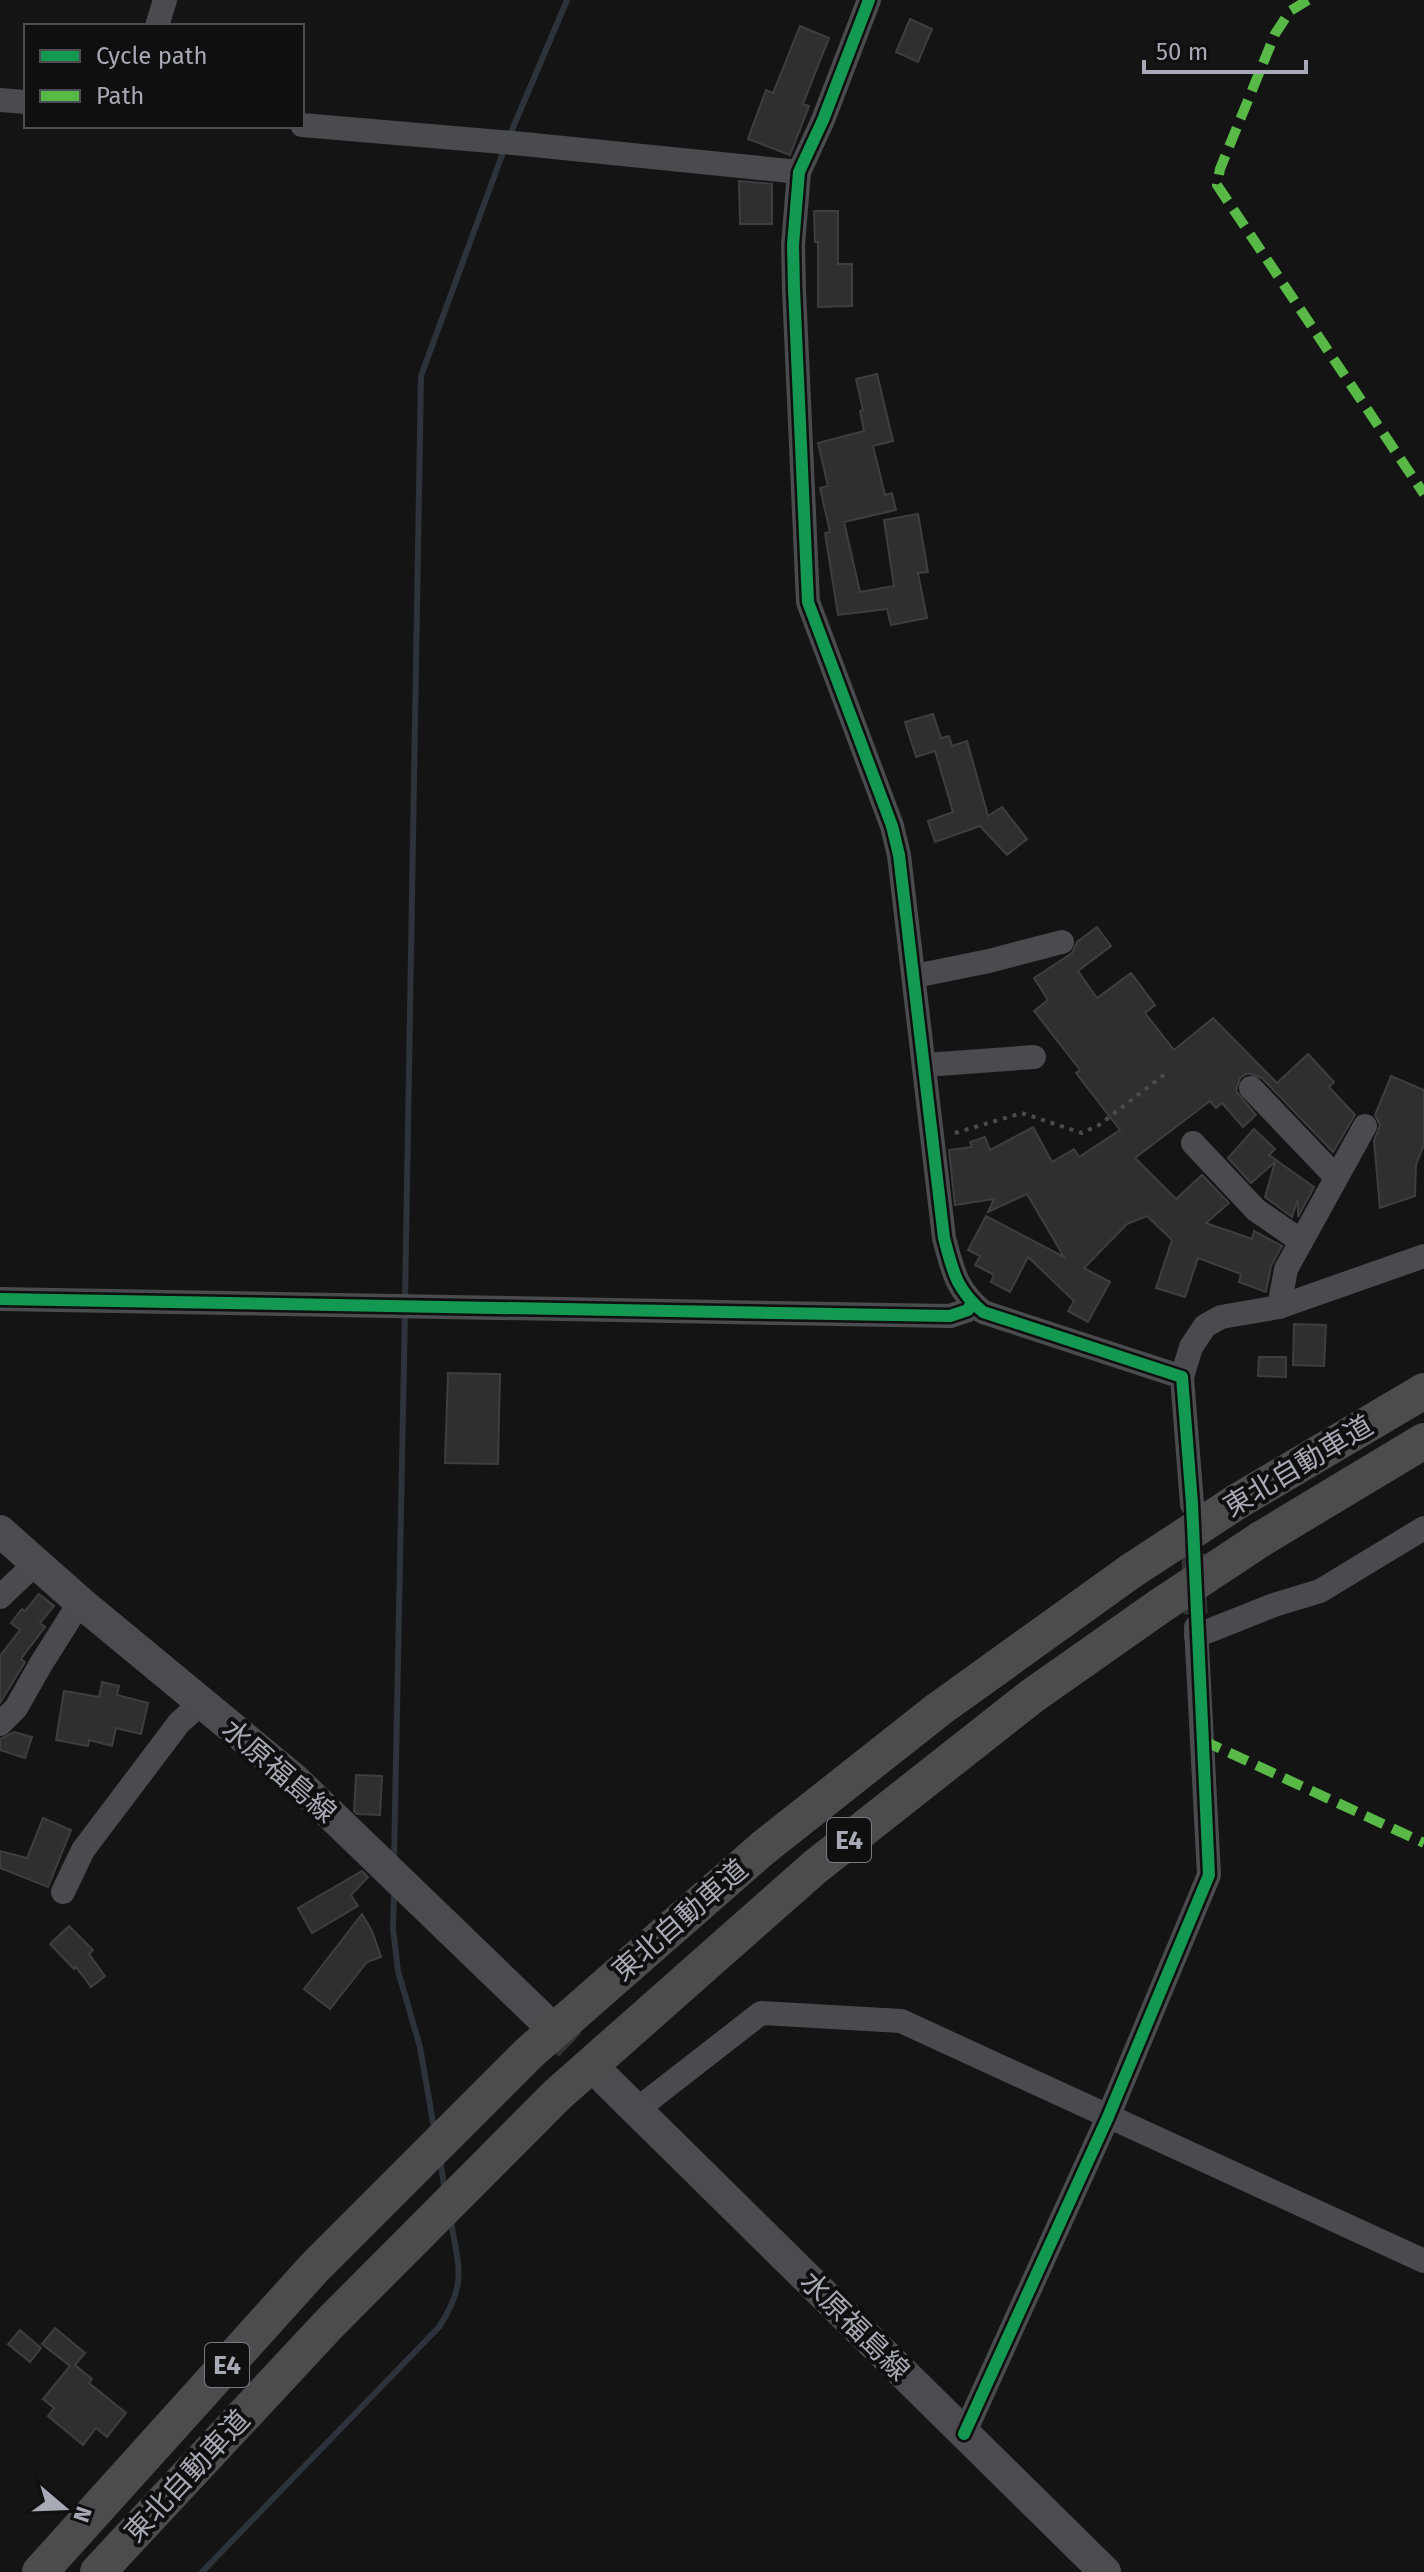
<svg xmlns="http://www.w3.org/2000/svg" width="1424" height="2572" viewBox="0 0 1424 2572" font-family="'Fira Sans','Noto Sans JP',sans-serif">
<rect width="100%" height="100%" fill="#141414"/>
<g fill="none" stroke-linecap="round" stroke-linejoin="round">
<g stroke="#2d333a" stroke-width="6">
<path d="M509,137L567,0"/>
<path d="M405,1301L421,376L505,147"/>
<path d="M394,1861L405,1312"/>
<path d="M394,1892L393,1929L398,1971L420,2047L434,2128"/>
<path d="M440,2159L445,2191"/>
<path d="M202,2572L439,2327C467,2284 459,2269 451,2222"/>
</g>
</g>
<g fill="#2f2f30" stroke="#3d3e40" stroke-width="2">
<path d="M910,19L932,29L918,62L896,52Z"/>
<path d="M800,26L829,38L803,104L809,106L790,155L748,139L766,90L773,93Z"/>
<path d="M739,181L772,184V224H740Z"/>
<path d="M814,211H838V264H852V306L818,307V242H815Z"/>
<path d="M877,374L893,441L873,446L885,495L892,493L896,510L844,522L860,592L894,586L884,520L918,514L928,572L918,573L927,618L891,625L887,609L838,615L825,533L830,532L820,488L828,486L818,443L864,431L860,411L863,410L856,379Z"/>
<path d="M933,714L941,738L949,736L952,746L967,741L988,816L1002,807L1027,839L1007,855L980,826L935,842L928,821L953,812L935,751L916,757L905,722Z"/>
<path d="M1097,927L1111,946L1078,971L1097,998L1131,973L1155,1005L1145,1013L1174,1050L1213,1018L1277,1083L1308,1054L1334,1082L1329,1087L1355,1115L1333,1152L1262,1078L1248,1073L1240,1078L1236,1091L1256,1115L1243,1127L1222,1103L1216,1108L1210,1101L1135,1158L1176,1199L1202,1175L1229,1203L1206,1223L1252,1239L1254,1231L1282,1246L1271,1266L1266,1292L1239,1282L1241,1274L1198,1258L1185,1297L1156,1288L1172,1240L1147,1216L1127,1224L1084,1268L1110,1282L1088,1322L1068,1311L1074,1301L1028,1257L1010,1292L991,1282L994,1275L975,1265L980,1256L968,1250L986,1216L1064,1257L1027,1194L988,1212L994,1199L955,1205L949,1150L972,1147L970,1142L985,1137L990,1150L1033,1127L1052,1162L1074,1149L1079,1157L1120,1130L1076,1073L1080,1070L1034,1011L1048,1000L1034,978L1072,953L1077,942Z"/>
<path d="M1391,1076L1424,1090V1144L1416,1165L1415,1196L1380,1208L1374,1141L1380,1125L1375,1115Z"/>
<path d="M1254,1129L1275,1149L1269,1155L1314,1187L1298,1217V1199L1292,1217L1265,1197L1275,1162L1251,1183L1228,1158Z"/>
<path d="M1294,1324L1326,1325L1324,1366L1293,1365Z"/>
<path d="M1259,1357H1286V1377L1258,1376Z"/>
<path d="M448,1373L500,1374L498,1464L445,1463Z"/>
<path d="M39,1594L54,1606L40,1623L45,1627L21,1659L25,1662L0,1703V1656L20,1630L11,1623L22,1609L25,1611Z"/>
<path d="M102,1682L119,1686L117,1695L148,1703L141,1734L116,1728L112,1746L89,1740L88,1746L56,1740L64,1691L99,1697Z"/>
<path d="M14,1732L32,1737L25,1758L0,1750V1739Z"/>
<path d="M356,1775L382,1776L380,1815L357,1814L354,1811Z"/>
<path d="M43,1818L71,1830L48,1887L0,1868V1851L27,1858Z"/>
<path d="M362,1871L368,1877L351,1895L358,1906L312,1933L298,1908Z"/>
<path d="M362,1914L372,1931L381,1957L367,1962L330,2009L304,1989Z"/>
<path d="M69,1926L93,1950L89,1954L105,1976L91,1987L76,1967L74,1969L50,1944Z"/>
<path d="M55,2328L85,2353L75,2365L92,2379L89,2383L126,2413L107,2437L96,2428L83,2445L48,2416L54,2408L43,2399L70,2366L42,2344Z"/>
<path d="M20,2330L41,2348L30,2362L8,2344Z"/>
</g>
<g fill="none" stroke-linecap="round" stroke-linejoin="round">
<path stroke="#313234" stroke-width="24" stroke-dasharray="24 12" stroke-linecap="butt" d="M1192,1518L1196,1627"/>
<path stroke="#313234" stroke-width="32" stroke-dasharray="32 16" stroke-linecap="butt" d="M547,2023L606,2080"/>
<path stroke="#4c4c4f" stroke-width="4" stroke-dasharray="4 6" stroke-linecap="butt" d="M955,1133L1022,1113L1082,1133L1099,1125L1165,1074"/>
<g stroke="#4a4b4e" stroke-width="24">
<path d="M869,0L823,120L799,172L793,245L794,289L808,602L892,826L899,855L944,1238C953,1272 956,1289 983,1312L1182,1377L1192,1504"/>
<path d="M157,26L165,0"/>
<path d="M0,100L26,102"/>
<path d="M302,125L524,144L799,172"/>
<path d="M915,976L989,961L1062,942"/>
<path d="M925,1065L1034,1057"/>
<path d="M1251,1088L1336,1177"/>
<path d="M1193,1143L1256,1210L1301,1241"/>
<path d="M0,1299L950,1316L968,1310L972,1302"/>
<path d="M1279,1307L1286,1269L1365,1126"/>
<path d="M1182,1377L1191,1347L1205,1326L1221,1317L1279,1307L1424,1256"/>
<path d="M0,1597L36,1563"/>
<path d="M1196,1636L1274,1605L1320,1591L1424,1528"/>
<path d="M0,1724L16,1708L41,1664L80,1602"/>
<path d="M63,1892L83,1850L179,1723L200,1704"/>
<path d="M635,2111L761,2013L901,2021L1424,2261"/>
<path d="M964,2434L1108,2117L1209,1875L1196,1627"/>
</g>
<g stroke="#4c4c50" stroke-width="32">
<path d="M0,1531L80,1602L294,1779L547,2023"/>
<path d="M606,2080L1105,2572"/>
</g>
<g stroke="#4c4c4f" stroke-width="36">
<path d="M1238,1501L1424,1391"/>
<path d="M1261,1539L1424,1441"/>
<path d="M40,2572L315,2267L529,2053L763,1848L939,1709L1131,1571"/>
<path d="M98,2572L329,2324L557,2095L815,1867L1032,1696L1160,1606"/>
</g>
<g stroke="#4c4c4f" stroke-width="36">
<path d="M1131,1571L1238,1501"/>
<path d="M1160,1606L1261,1539"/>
</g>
<g stroke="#58b947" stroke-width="10" stroke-dasharray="20 10" stroke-linecap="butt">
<path d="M1308,0L1290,11L1275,34L1220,169L1217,185L1424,494"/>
<path d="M1202,1740L1424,1843"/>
</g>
<g stroke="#0f0f10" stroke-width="17">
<g id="cycleway">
<path d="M869,0L823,120L799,172L793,245L794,289L808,602L892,826L899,855L944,1238C953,1272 956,1289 983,1312L1182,1377L1192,1504L1209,1875L1108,2117L964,2434"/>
<path d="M0,1299L950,1316L968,1310L972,1302"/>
</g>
</g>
<use href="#cycleway" stroke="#139951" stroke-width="12"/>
</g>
<g text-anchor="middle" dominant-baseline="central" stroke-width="8" stroke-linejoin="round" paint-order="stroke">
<g fill="#0f0f10" stroke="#797b83" stroke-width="2">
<rect x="827" y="1818" width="44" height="44" rx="6"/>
<rect x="205" y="2343" width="44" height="44" rx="6"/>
</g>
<g font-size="26" font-weight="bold" fill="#a7a9b4">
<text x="849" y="1840">E4</text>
<text x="227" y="2365">E4</text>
</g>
<g font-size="28" fill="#a7a9b4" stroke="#0f0f10">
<text transform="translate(1298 1466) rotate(-31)">東北自動車道</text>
<text transform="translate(279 1771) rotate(41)">水原福島線</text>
<text transform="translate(680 1920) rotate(-41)">東北自動車道</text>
<text transform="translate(855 2326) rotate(45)">水原福島線</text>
<text transform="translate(187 2476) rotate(-47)">東北自動車道</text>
</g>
</g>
<rect x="24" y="24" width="280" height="104" fill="#0f0f10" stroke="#4c4d52" stroke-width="2"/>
<rect x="40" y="50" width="40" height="12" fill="#139951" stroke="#4c4d52" stroke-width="2"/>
<text x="96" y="64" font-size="24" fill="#a7a9b4">Cycle path</text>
<rect x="40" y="90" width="40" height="12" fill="#58b947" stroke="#4c4d52" stroke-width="2"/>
<text x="96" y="104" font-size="24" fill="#a7a9b4">Path</text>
<g transform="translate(64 2508) rotate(109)" stroke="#0f0f10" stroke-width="6" paint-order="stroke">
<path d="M0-6L14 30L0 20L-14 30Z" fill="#a7a9b4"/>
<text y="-12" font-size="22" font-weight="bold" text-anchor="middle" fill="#a7a9b4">N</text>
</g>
<path d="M1144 60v12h162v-12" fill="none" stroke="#a7a9b4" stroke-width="4"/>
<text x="1156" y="60" font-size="24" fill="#a7a9b4" stroke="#0f0f10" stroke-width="6" paint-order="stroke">50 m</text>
</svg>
